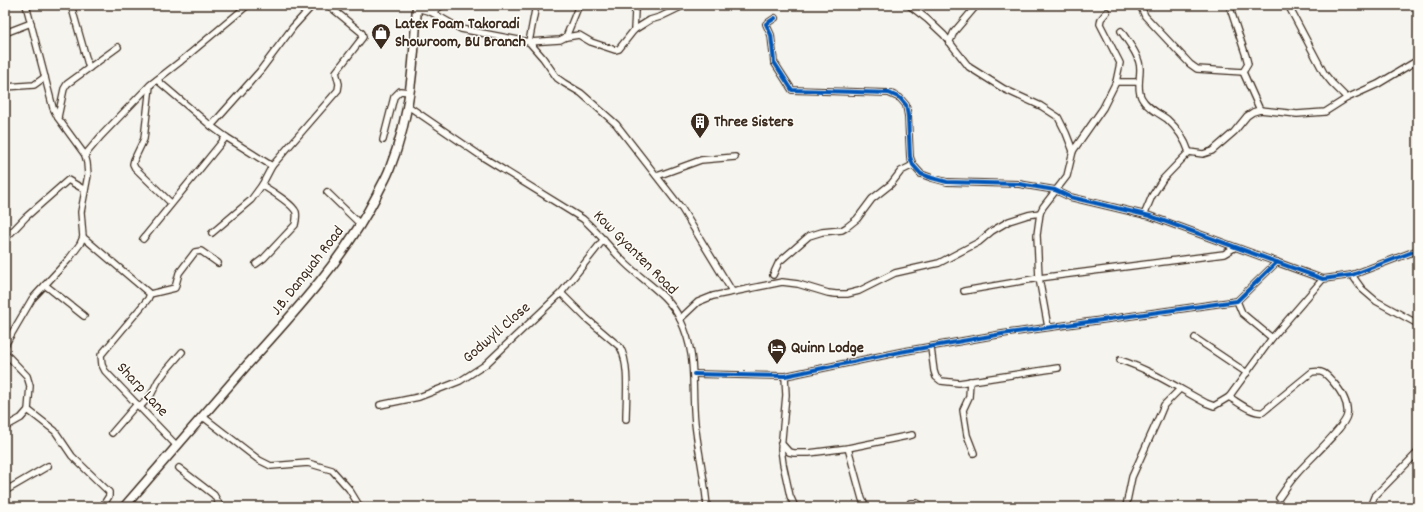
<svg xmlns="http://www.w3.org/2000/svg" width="1423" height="512" viewBox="0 0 1423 512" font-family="Dekko,sans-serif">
<rect width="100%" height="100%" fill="#f5f4ee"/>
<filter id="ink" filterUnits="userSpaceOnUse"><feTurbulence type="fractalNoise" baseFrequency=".025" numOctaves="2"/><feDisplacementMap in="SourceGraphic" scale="8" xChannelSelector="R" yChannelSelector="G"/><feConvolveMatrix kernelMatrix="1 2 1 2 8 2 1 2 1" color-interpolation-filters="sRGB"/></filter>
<g filter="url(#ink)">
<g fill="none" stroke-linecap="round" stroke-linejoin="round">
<g stroke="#3b2a1e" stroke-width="8">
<g id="minor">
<path d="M26,5L53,108L58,118L85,155L87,163L88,175L81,212L83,237L150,294"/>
<path d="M71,5L89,68"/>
<path d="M536,5L529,42L560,40L566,37L579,5"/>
<path d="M909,5L927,19L944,35L969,67L1004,89L1041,106L1058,117L1066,133L1073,151"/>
<path d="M1140,5L1145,16L1190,64L1197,69L1243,72"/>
<path d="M1229,5L1246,56L1248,64L1243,72"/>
<path d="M1288,5L1324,73L1332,83L1347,98"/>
<path d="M417,8L431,12L461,29L529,42L543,58L557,78L564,83L581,93L616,124L682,209L732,291"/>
<path d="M431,12L443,5"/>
<path d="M775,18L766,24L771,35L774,62L792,90L889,93L900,98L906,105L908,116L910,157L913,165L921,174L932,178L947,182L1019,184L1055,190L1070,197L1150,216L1323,279L1352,275L1418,250"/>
<path d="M634,30L635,11L637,5"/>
<path d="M1121,31C1128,42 1140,56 1140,69C1140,79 1137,88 1141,97C1146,107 1158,113 1167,119C1177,128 1185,140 1189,152"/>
<path d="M5,33L31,23"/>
<path d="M566,37L579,35L591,42L615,50L619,49L634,30L650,20L660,17L685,5"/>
<path d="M949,43L954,32L977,5"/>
<path d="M1243,72L1260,110"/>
<path d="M157,80L211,126L226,137L272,166L338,90L339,84L336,72L363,37L362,33L328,5"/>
<path d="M1116,82H1139"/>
<path d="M150,86L144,139L134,160L133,164L135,168L171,203"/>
<path d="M5,87L34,85L45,77"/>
<path d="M408,106L481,156L583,219C598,232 610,248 625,263C642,280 669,295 680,319C698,356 691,384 695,423C698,451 705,479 707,507"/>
<path d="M58,117L64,89L67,84L118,47"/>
<path d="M211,126L260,71L293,27L313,5"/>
<path d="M383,140L394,97L400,91L410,92"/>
<path d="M85,155L101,136L150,85L181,61L248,5"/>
<path d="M657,176L701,160L735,157"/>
<path d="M327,192L361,225"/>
<path d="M1144,215L1152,196L1163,179L1189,152L1203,154L1212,151L1234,132L1247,116L1253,112L1260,110L1297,114L1325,112L1347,98L1378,84L1418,60"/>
<path d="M212,233L251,200L262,185L272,166"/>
<path d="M5,239L26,217L68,180L85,190"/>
<path d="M143,239L226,137"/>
<path d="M256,264L264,258L295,225C296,221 297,217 296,212C292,203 271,191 262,185"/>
<path d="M773,275L779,262L809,236L822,232L842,230L847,227L857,219L872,199L891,184L901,171L913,165"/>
<path d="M1352,275L1362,289L1376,301L1418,324"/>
<path d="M45,285L84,316"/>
<path d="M964,291L1039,278L1224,254L1234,248"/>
<path d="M561,293L586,318L620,347C630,364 626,400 626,419"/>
<path d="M150,294L148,299L101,355L102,365L105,371L176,445"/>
<path d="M150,294L175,288L179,273L195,252L201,251L218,263"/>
<path d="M1237,301L1242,313L1272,338"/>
<path d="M680,319L698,302L713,296L782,282L798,284L828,293L836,294H847L859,291L895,273L939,263L979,242L992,231L1009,221L1028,215L1040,213"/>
<path d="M1048,327L1039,278L1037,235L1040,213L1043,207L1067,176L1073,151L1103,108L1116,82L1120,63L1100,24L1101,19L1107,12"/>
<path d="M1195,338L1247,373"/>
<path d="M5,345L32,299L69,259L80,244L83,237"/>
<path d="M931,348L934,371L936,377L941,381L959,383L1058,368"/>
<path d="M5,351L6,354L27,376L30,386L28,410L21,418L5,427"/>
<path d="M1120,360C1151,370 1178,388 1206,403L1214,406L1229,397L1272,338L1323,279"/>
<path d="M694,374L785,376L900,352L1002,334L1237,301L1277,262"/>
<path d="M785,376L786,395L781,449L783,464L790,496L795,507"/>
<path d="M970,381L969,397L963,410L967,435L974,453"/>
<path d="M1229,397C1238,402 1252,414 1263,412L1312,372C1323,370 1326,374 1333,382C1341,391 1349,402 1347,415C1345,428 1305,463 1295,476C1289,483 1284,491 1279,498"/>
<path d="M380,405L419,397L460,381L485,365L561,293L604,239"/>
<path d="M140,407L151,395L158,381L164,373L182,352"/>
<path d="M28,410L55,431L72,456L109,492V496L102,507"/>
<path d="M202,416L259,460L271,466L308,463L318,466L332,470L349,489L360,507"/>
<path d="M112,433L137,404"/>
<path d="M781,443L789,452L794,453H809L848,448L912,435"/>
<path d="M848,448L862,499L866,507"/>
<path d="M179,468L214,495L221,507"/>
<path d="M5,491L48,466"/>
<path d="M1126,506L1132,477L1159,417L1164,405L1180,389"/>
<path d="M908,507L910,503H917L924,507"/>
<path d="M1373,507L1372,502L1374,497L1418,452"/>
</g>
</g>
<g stroke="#3b2a1e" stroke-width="11">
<path id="highway" d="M124,507C165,459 206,412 247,365C295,312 344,259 377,195C381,186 387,177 390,168C411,116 414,60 417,5"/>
</g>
<use href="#minor" stroke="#fdfcf7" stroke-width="5.5"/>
<use href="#highway" stroke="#fdfcf7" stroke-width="8"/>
<g stroke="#fdfcf7" stroke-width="6">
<g id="cycleway">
<path d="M775,18L766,24L771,35L774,62L792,90L889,93L900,98L906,105L908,116L910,157L913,165L921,174L932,178L947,182L1019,184L1055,190L1070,197L1150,216L1323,279L1352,275L1418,250"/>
<path d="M694,374L785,376L900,352L1002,334L1237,301L1277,262"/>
</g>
</g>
<use href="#cycleway" stroke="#0057b8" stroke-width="4"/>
</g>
</g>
<defs>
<g id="shop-pin" transform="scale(1)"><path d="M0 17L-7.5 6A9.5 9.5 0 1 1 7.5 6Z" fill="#3b2a1e" stroke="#fdfcf7"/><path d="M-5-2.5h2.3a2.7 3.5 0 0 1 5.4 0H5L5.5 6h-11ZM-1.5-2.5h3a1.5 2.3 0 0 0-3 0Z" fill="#fff"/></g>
<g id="building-pin" transform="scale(1)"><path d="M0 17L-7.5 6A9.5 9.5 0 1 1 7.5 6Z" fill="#3b2a1e" stroke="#fdfcf7"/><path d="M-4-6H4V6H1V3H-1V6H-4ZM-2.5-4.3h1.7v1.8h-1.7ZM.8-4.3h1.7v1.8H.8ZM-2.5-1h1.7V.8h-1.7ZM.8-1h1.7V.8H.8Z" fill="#fff"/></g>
<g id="hotel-pin" transform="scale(1)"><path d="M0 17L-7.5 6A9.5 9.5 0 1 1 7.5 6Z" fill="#3b2a1e" stroke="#fdfcf7"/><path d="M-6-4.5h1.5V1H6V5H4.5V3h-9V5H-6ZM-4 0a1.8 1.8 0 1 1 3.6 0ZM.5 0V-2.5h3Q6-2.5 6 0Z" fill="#fff"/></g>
</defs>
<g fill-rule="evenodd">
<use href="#shop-pin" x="381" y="33"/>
<use href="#building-pin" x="700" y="122"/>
<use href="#hotel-pin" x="777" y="348"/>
</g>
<g text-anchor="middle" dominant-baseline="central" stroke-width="3" stroke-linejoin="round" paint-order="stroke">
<g font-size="16" font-weight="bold" fill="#3b2a1e" stroke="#fdfcf7" text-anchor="start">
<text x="395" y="24">Latex Foam Takoradi<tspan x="395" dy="18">Showroom, BU Branch</tspan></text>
<text x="714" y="122">Three Sisters</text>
<text x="791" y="348">Quinn Lodge</text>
</g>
<g font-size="16" fill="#3b2a1e" stroke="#fdfcf7">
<text transform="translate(635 253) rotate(45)">Kow Gyanten Road</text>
<text transform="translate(308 271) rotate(-52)">J.B. Danquah Road</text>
<text transform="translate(497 333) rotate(-41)">Godwyll Close</text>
<text transform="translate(142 390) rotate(47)">Sharp Lane</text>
</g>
</g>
<rect width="1423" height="512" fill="none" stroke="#fdfcf7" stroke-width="20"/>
<rect x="10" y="10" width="1403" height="492" fill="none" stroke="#3b2a1e" stroke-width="1.5" filter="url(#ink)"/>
</svg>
